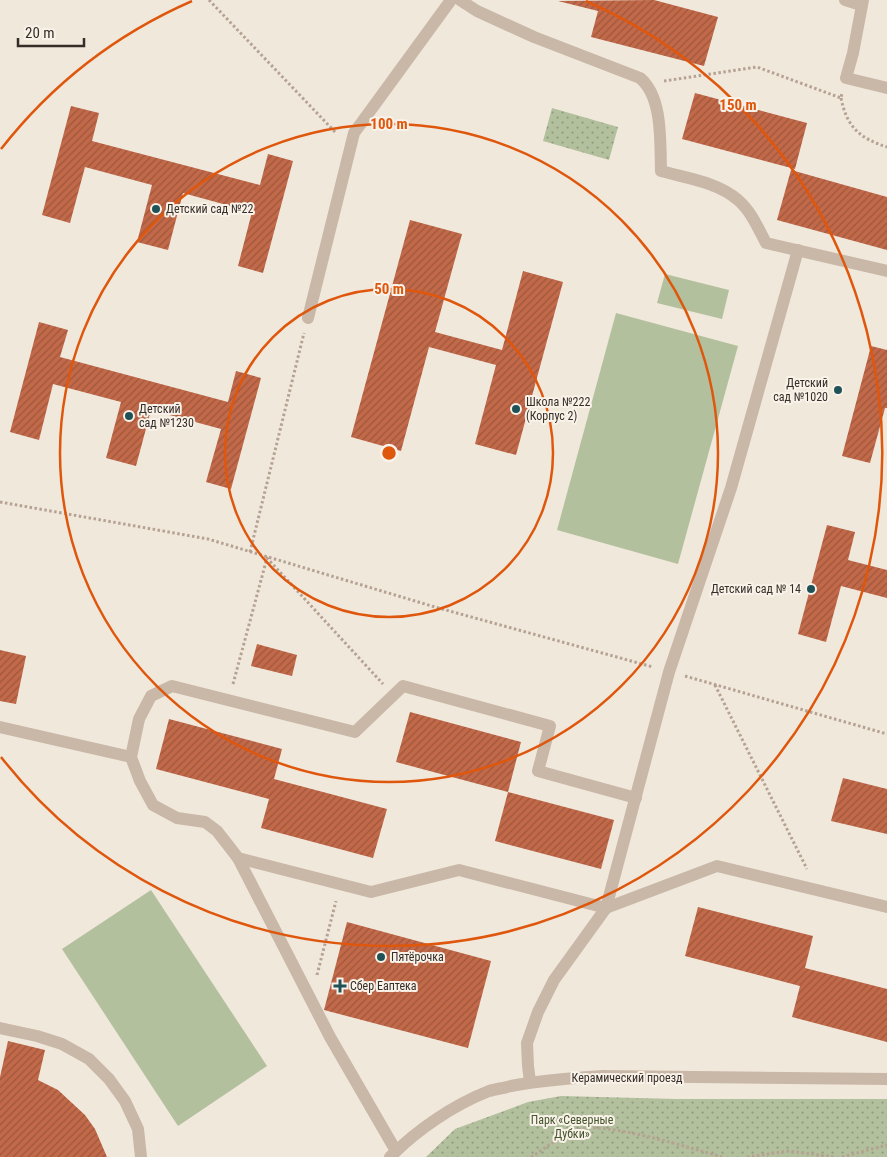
<svg xmlns="http://www.w3.org/2000/svg" width="887" height="1157" viewBox="0 0 887 1157" font-family="'Roboto Condensed',sans-serif">
<defs>
<pattern id="park-dots" width="8" height="8" patternUnits="userSpaceOnUse" patternTransform="scale(1.25)"><rect width="8" height="8" fill="#b3c09d"/><path d="M2 2h.1M6 6h.1" fill="none" stroke="#929c80" stroke-width="1.8" stroke-linecap="round"/></pattern>
<pattern id="building-hatch" width="6" height="6" patternUnits="userSpaceOnUse" patternTransform="scale(1.25)"><rect width="6" height="6" fill="#c26949"/><path d="M-1 1l2-2M0 6l6-6M5 7l2-2" fill="none" stroke="#9e573d"/></pattern>
</defs>
<rect width="100%" height="100%" fill="#f1e8dc"/>
<g fill="#b3c09d">
<path d="M665,274L729,290L722,319L657,303Z"/>
<path d="M616,313L738,346L678,564L557,530Z"/>
<path d="M151,890L267,1066L178,1126L62,949Z"/>
</g>
<g fill="url(#park-dots)">
<path d="M552,108L618,127L609,160L543,141Z"/>
<path d="M561,1096L676,1099H887V1157H426L455,1129L528,1102Z"/>
</g>
<g fill="url(#building-hatch)">
<path d="M654,0L718,17L704,66L591,37L598,11L558,1Z"/>
<path d="M695,93L807,123L795,169L682,139Z"/>
<path d="M71,106L99,113L92,141L260,185L268,154L293,161L263,273L238,266L252,212L183,193L168,250L137,242L152,185L85,167L70,223L42,215Z"/>
<path d="M791,170L887,197V250L777,220Z"/>
<path d="M410,220L462,234L435,332L502,350L523,271L563,282L516,455L475,444L496,365L429,347L401,451L351,437Z"/>
<path d="M39,322L68,330L60,357L228,402L236,371L261,378L231,489L206,482L221,429L151,410L136,466L106,458L121,402L53,384L39,440L10,432Z"/>
<path d="M871,346L887,350V408H885L870,463L842,456Z"/>
<path d="M827,525L855,532L848,560L887,570V598L841,586L826,642L798,634Z"/>
<path d="M257,644L297,655L292,676L251,666Z"/>
<path d="M0,650L26,656L16,704L0,701Z"/>
<path d="M410,712L521,742L508,792L396,762Z"/>
<path d="M169,719L282,749L274,779L387,809L373,858L261,828L269,799L156,769Z"/>
<path d="M843,778L887,789V834L831,821Z"/>
<path d="M508,792L614,820L601,869L495,841Z"/>
<path d="M698,907L813,936L805,968L887,989V1042L792,1017L800,986L685,956Z"/>
<path d="M347,922L491,961L468,1048L324,1010Z"/>
<path d="M8,1041L45,1050L38,1080L58,1090L85,1115L95,1129L107,1157H0V1077Z"/>
</g>
<g fill="none" stroke-linecap="round" stroke-linejoin="round">
<g stroke="#b5a293" stroke-width="3" stroke-dasharray="2.5 2.5" stroke-linecap="butt">
<path d="M209,0L336,133"/>
<path d="M664,81L757,67L841,98L842,93"/>
<path d="M841,98C847,127 859,138 887,147"/>
<path d="M0,502L208,539L435,607L653,667"/>
<path d="M250,552L304,333"/>
<path d="M685,676L887,734"/>
<path d="M233,684L267,558L383,684"/>
<path d="M715,685L807,869"/>
<path d="M317,975L336,901"/>
<path d="M531,1157C546,1148 561,1135 577,1130C603,1120 693,1149 722,1157"/>
<path d="M747,1157L789,1151L834,1157"/>
<path d="M842,1157L887,1145"/>
</g>
<g stroke="#c9b8a8" stroke-width="12">
<path d="M460,0L477,11L534,37L640,78C663,97 660,142 661,171C686,178 718,182 738,200C751,211 758,228 766,243L887,271"/>
<path d="M845,0L861,5"/>
<path d="M863,0L853,53L846,78L887,88"/>
<path d="M308,318L354,133L451,0"/>
<path d="M0,727L131,757"/>
<path d="M238,858L371,892L459,870L606,908L717,866L887,907"/>
<path d="M0,1028L37,1036L62,1044L89,1059L109,1079L125,1101L138,1129L141,1157"/>
<path d="M530,1082L528,1066L527,1043L538,1012L554,980L606,908L669,672L731,488L798,250"/>
<path d="M396,1151L330,1037L238,858L217,831L205,822L177,818L153,805L140,781L131,757L139,719L151,696L172,686L355,732L403,686L550,726L538,771L636,798"/>
</g>
<path stroke="#c9b8a8" stroke-width="12" d="M390,1157C417,1130 453,1105 489,1091C496,1089 504,1088 511,1086C542,1080 572,1078 603,1076L887,1079"/>
</g>
<g fill="none" stroke="#df570d" stroke-width="2.5">
<circle cx="389" cy="453" r="164"/>
<circle cx="389" cy="453" r="329"/>
<path d="M1 149A493 493 0 0 1 192 1M586 1A493 493 0 1 1 1 757"/>
</g>
<g fill="#1f5257" stroke="#f9f2e9" stroke-width="2">
<circle cx="156" cy="209" r="5"/>
<circle cx="838" cy="390" r="5"/>
<circle cx="516" cy="409" r="5"/>
<circle cx="129" cy="416" r="5"/>
<circle cx="811" cy="589" r="5"/>
<circle cx="381" cy="957" r="5"/>
<path d="M337.5 978.5h5v5h5v5h-5v5h-5v-5h-5v-5h5z"/>
</g>
<g text-anchor="middle" dominant-baseline="central" stroke-width="4" stroke-linejoin="round" paint-order="stroke">
<g font-size="12" fill="#362d28" stroke="#f9f2e9" text-anchor="start">
<text x="166" y="209">Детский сад №22</text>
<text x="828" y="383" text-anchor="end">Детский<tspan x="828" dy="14">сад №1020</tspan></text>
<text x="526" y="402">Школа №222<tspan x="526" dy="14">(Корпус 2)</tspan></text>
<text x="139" y="409">Детский<tspan x="139" dy="14">сад №1230</tspan></text>
<text x="801" y="589" text-anchor="end">Детский сад № 14</text>
<text x="391" y="957">Пятёрочка</text>
<text x="350" y="986">Сбер Еаптека</text>
</g>
<g font-size="12" fill="#362d28" stroke="#f9f2e9">
<text x="627" y="1078">Керамический проезд</text>
</g>
<g font-size="12" fill="#45542d" stroke="#f9f2e9">
<text x="572" y="1120">Парк «Северные<tspan x="572" dy="14">Дубки»</tspan></text>
</g>
</g>
<circle cx="389" cy="453" r="8" fill="#df570d" stroke="#f9f2e9" stroke-width="2.5"/>
<g font-size="15" text-anchor="middle" font-weight="bold" fill="#df570d" stroke="#f9f2e9" stroke-width="4" stroke-linejoin="round" paint-order="stroke">
<text x="738" y="110">150 m</text>
<text x="389" y="129">100 m</text>
<text x="389" y="294">50 m</text>
</g>
<path d="M18 38v8h66v-8" fill="none" stroke="#362d28" stroke-width="2.5"/>
<text x="25" y="38" font-size="15" fill="#362d28" stroke="#f9f2e9" stroke-width="4" paint-order="stroke">20 m</text>
</svg>
